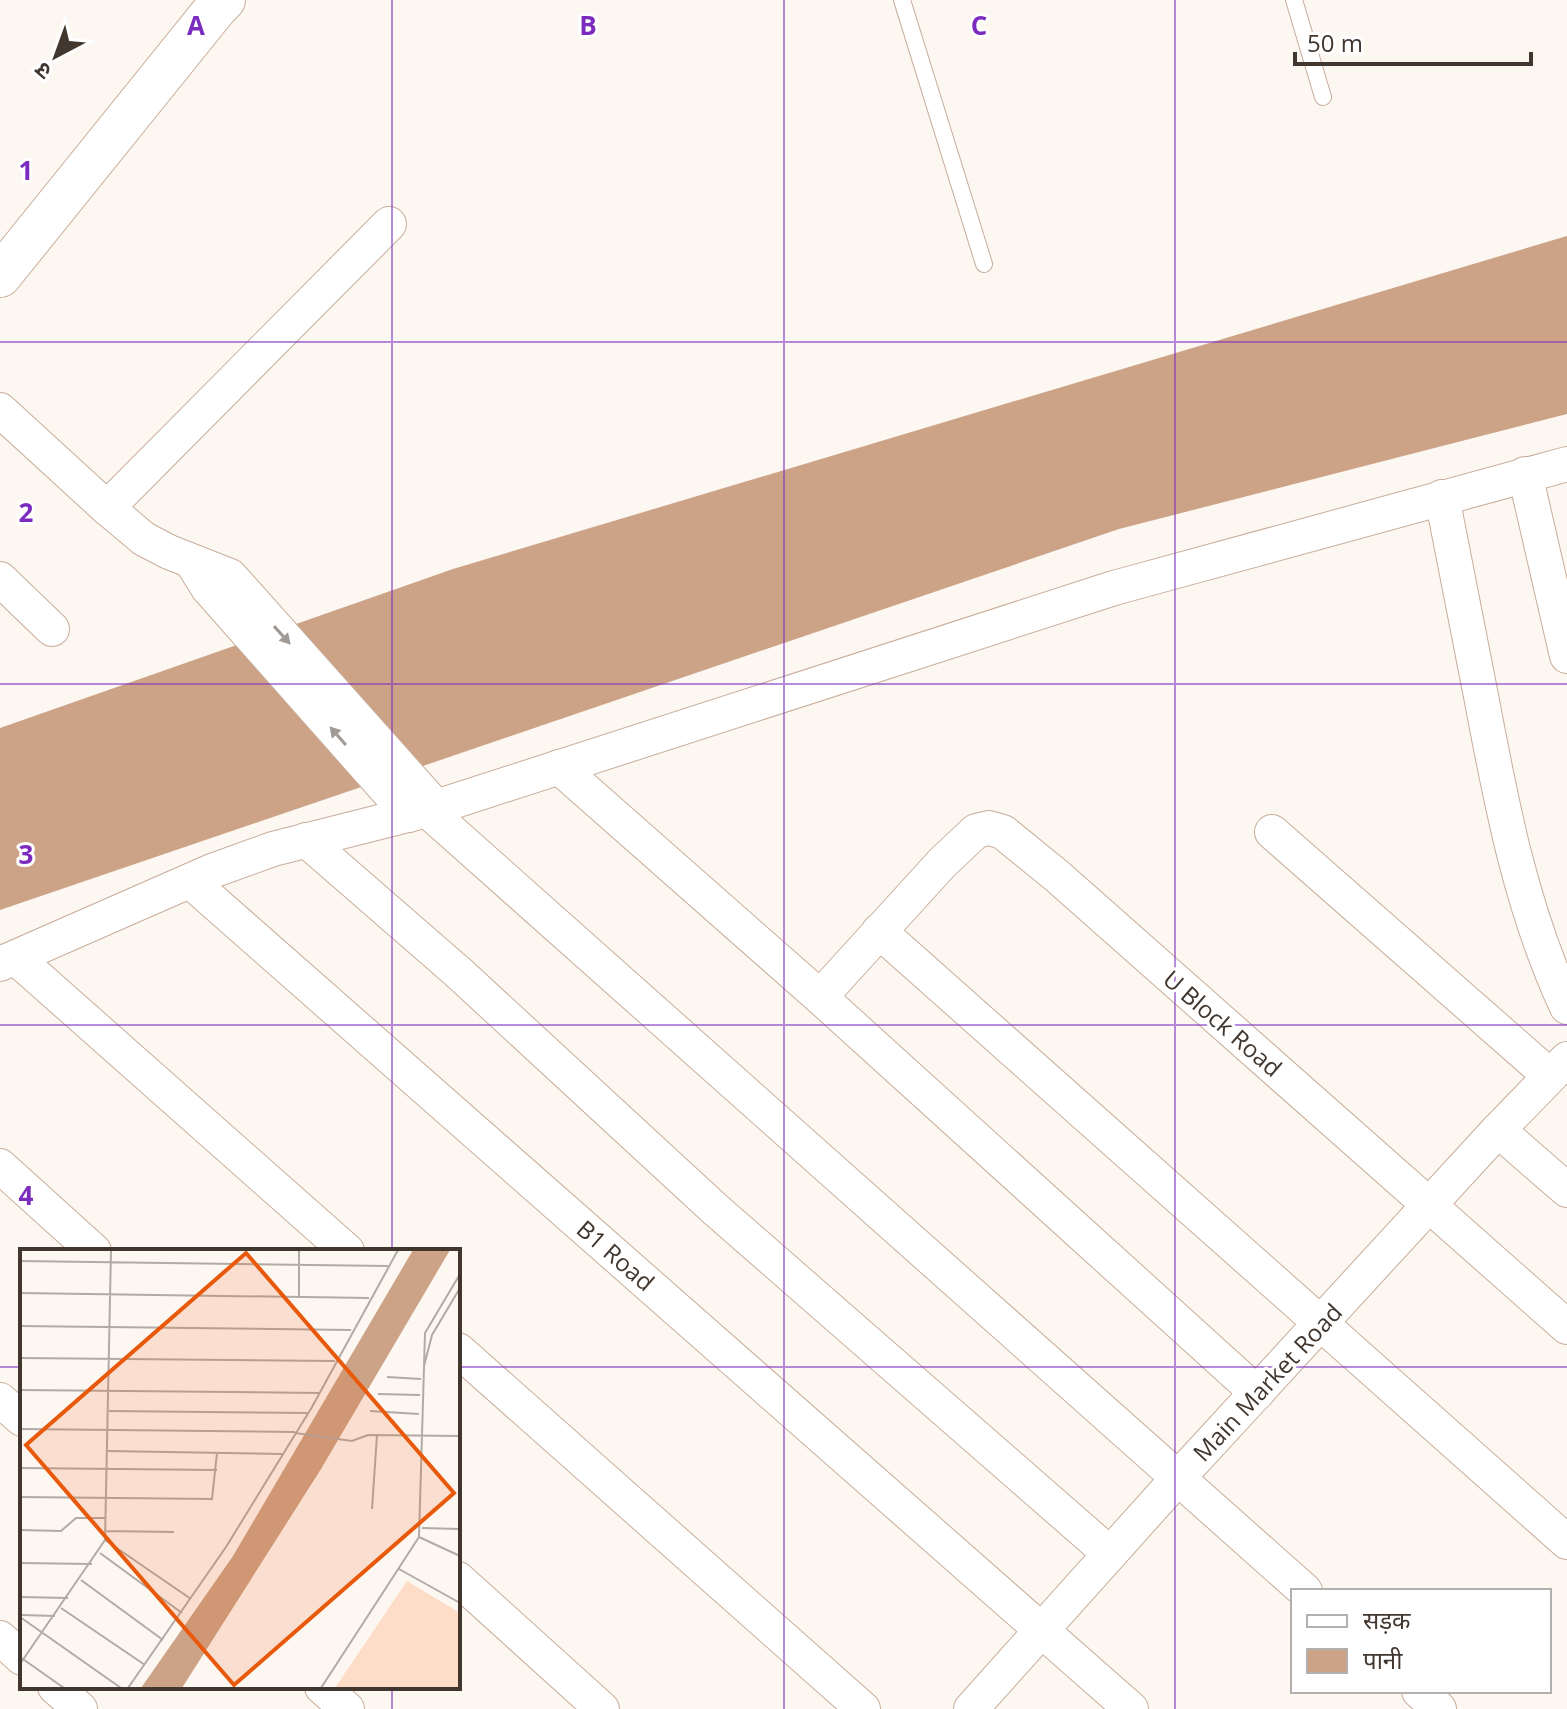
<svg xmlns="http://www.w3.org/2000/svg" width="1567" height="1709" viewBox="0 0 1567 1709" font-family="'Open Sans','Noto Sans Devanagari',sans-serif">
<rect width="100%" height="100%" fill="#fdf7f2"/>
<path fill="#cca386" d="M1567,236V414L1119,529L0,910V728L453,569Z"/>
<g fill="none" stroke-linecap="round" stroke-linejoin="round">
<g stroke="#c9ad9a" stroke-width="18">
<g id="service">
<path d="M902,0L984,264"/>
<path d="M1294,0L1323,97"/>
</g>
</g>
<g stroke="#c9ad9a" stroke-width="36">
<g id="minor">
<path d="M0,410L107,508L144,539L169,552L230,576L436,807"/>
<path d="M1525,474L1567,656"/>
<path d="M1442,497C1455,563 1468,629 1481,696C1501,802 1521,909 1567,1007"/>
<path d="M107,508L389,224"/>
<path d="M191,561L208,588L409,815"/>
<path d="M0,579L52,629"/>
<path d="M559,767L820,997L1257,1393"/>
<path d="M427,810L1305,1591"/>
<path d="M1272,832L1550,1076"/>
<path d="M306,840L459,973L716,1210L1110,1554"/>
<path d="M190,881L1131,1709"/>
<path d="M879,931L1567,1542"/>
<path d="M16,958L347,1251"/>
<path d="M0,964L212,871L273,849L427,810L1114,588L1567,464"/>
<path d="M820,997L942,863L976,831L989,828L1003,832L1057,876L1567,1327"/>
<path d="M1498,1130L1567,1190"/>
<path d="M0,1166L94,1251"/>
<path d="M458,1350L863,1709"/>
<path d="M0,1400L22,1419"/>
<path d="M458,1579L602,1709"/>
<path d="M0,1638L22,1658"/>
<path d="M55,1687L80,1709"/>
<path d="M322,1687L347,1709"/>
<path d="M1419,1691L1439,1709"/>
<path d="M971,1709L1178,1478L1498,1130L1567,1059"/>
</g>
</g>
<g stroke="#c9ad9a" stroke-width="44">
<path id="tertiary" d="M0,276L216,8L224,0"/>
</g>
<use href="#service" stroke="#fff" stroke-width="16"/>
<use href="#minor" stroke="#fff" stroke-width="34"/>
<use href="#tertiary" stroke="#fff" stroke-width="42"/>
</g>
<defs><path id="oneway-solid" d="M-6-.8H1V-3.2L6.5 0L1 3.2V.8H-6Z" transform="scale(2)"/></defs>
<g fill="#a09b97">
<use href="#oneway-solid" transform="translate(282 635) rotate(48)"/>
<use href="#oneway-solid" transform="translate(338 736) rotate(-131)"/>
</g>
<path fill="none" stroke="#7b2cbf" stroke-width="2" stroke-opacity="0.55" d="M392,0V1251M784,0V1709M1175,0V1709M0,342H1567M0,684H1567M0,1025H1567M0,1367H22M458,1367H1567M392,1687V1709"/>
<g text-anchor="middle" dominant-baseline="central" stroke-width="6" stroke-linejoin="round" paint-order="stroke">
<g font-size="24" fill="#42372f" stroke="#fff">
<text transform="translate(1223 1023) rotate(41)">U Block Road</text>
<text transform="translate(616 1255) rotate(41)">B1 Road</text>
<text transform="translate(1267 1382) rotate(-47)">Main Market Road</text>
</g>
</g>
<g transform="translate(20 1249)">
<rect width="440" height="440" fill="#fdf7f2"/>
<path d="M387,332L440,364V439H315Z" fill="#fdddc7"/>
<path d="M393,1H430L301,220L162,439H121L213,307Z" fill="#cca386"/>
<path fill="none" stroke="#b2aaa4" stroke-width="2" d="M0,12L368,17M0,44L349,49M279,48V1M0,77L331,81M0,109L315,112M404,117L412,86L440,39M367,128L401,130M0,141L300,144M358,145L400,146M89,162L289,164M350,162L399,165M0,180L275,183M275,184L332,192L348,186L440,187M88,202L262,205M0,219L197,221M0,248L192,250L197,204M352,260L357,186M402,279L440,280M0,281L41,282L56,269H86M85,282L154,283M399,288L440,307M85,291L171,350M80,304L162,364M0,314L72,315M379,320L440,354M61,331L143,391M0,348L48,349M41,359L125,416M1,366L35,367M0,368L101,439M0,408L44,439M0,415L85,291L91,1M108,439L206,298L292,158L378,1M301,439L399,288L405,84L440,25"/>
<path fill="#e8590c" fill-opacity="0.15" stroke="#e8590c" stroke-width="4" d="M226,4L434,244L214,436L6,196Z"/>
<rect width="440" height="440" fill="none" stroke="#42372f" stroke-width="4"/>
</g>
<g font-size="26" text-anchor="middle" font-weight="bold" fill="#7b2cbf" stroke="#fff" stroke-width="6" stroke-linejoin="round" paint-order="stroke">
<text x="196" y="35">A</text>
<text x="588" y="35">B</text>
<text x="979" y="35">C</text>
<text x="26" y="180">1</text>
<text x="26" y="522">2</text>
<text x="26" y="864">3</text>
<text x="26" y="1205">4</text>
</g>
<rect x="1291" y="1589" width="260" height="104" fill="#ffffff" stroke="#b3afac" stroke-width="2"/>
<rect x="1307" y="1615" width="40" height="12" fill="#ffffff" stroke="#b3afac" stroke-width="2"/>
<text x="1363" y="1629" font-size="24" fill="#42372f">सड़क</text>
<rect x="1307" y="1649" width="40" height="24" fill="#cca386" stroke="#b3afac" stroke-width="2"/>
<text x="1363" y="1669" font-size="24" fill="#42372f">पानी</text>
<g transform="translate(56 56) rotate(221)" stroke="#ffffff" stroke-width="6" paint-order="stroke">
<path d="M0-6L14 30L0 20L-14 30Z" fill="#42372f"/>
<text y="-12" font-size="22" font-weight="bold" text-anchor="middle" fill="#42372f">उ</text>
</g>
<path d="M1295 52v12h236v-12" fill="none" stroke="#42372f" stroke-width="4"/>
<text x="1307" y="52" font-size="24" fill="#42372f" stroke="#ffffff" stroke-width="6" paint-order="stroke">50 m</text>
</svg>
